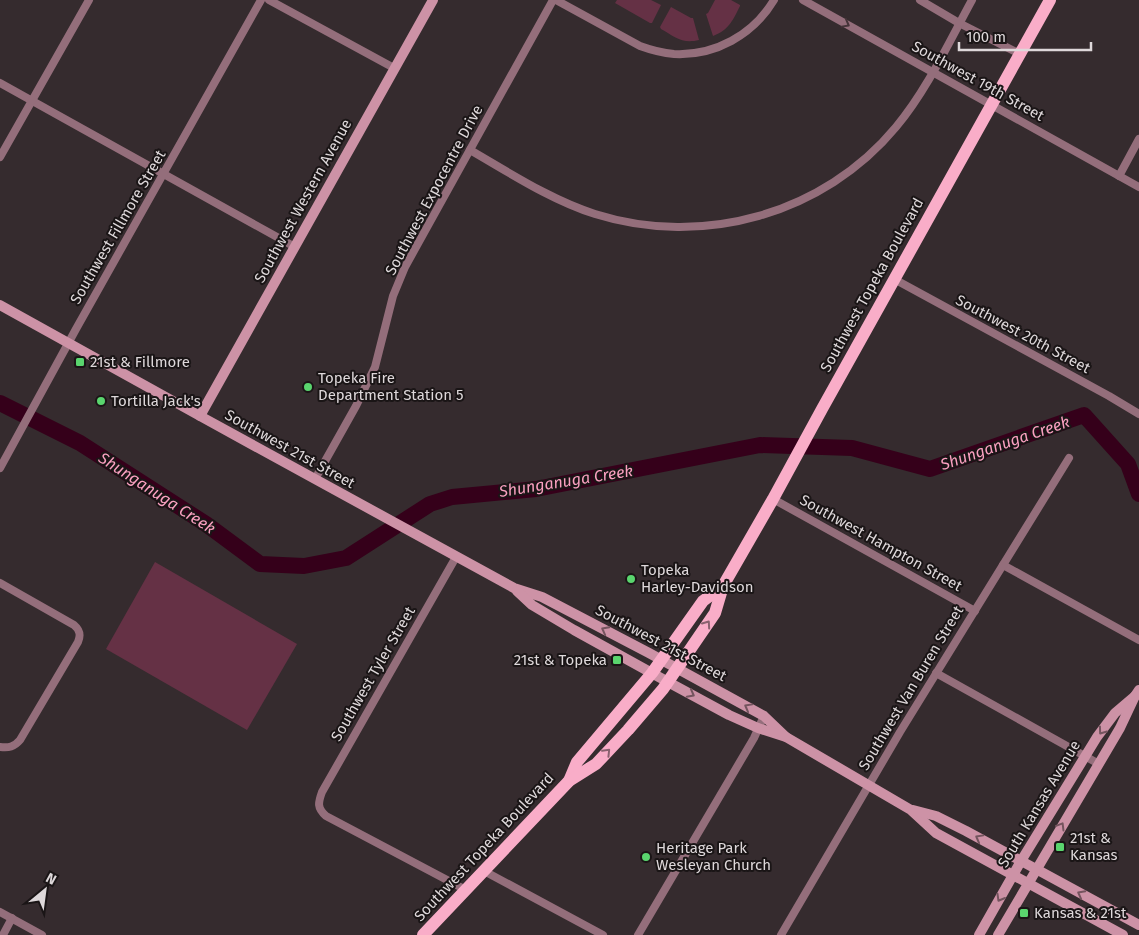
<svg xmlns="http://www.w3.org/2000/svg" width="1139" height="935" viewBox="0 0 1139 935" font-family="'Fira Sans',sans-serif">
<rect width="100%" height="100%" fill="#352b2e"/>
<g fill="#653145">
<path d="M617,0H651L661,5L652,23H650L615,3Z"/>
<path d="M715,0H731L740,5V6C733,20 729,30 713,36L706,14L708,13Z"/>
<path d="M671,7L691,18H693L699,40C682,44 675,37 661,29L660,27Z"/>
<path d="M155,562L297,644L247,730L106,649Z"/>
</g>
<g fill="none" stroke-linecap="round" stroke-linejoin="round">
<path stroke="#35001a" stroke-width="16" d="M0,403L80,443L206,524L260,564L304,566L346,558L430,504L452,497L536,489L760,445L852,448L930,469L1084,415L1128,464L1139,494"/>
<g stroke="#946e7b" stroke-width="8">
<path d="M269,0L394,68"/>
<path d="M556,0L640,46C651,50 662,53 674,54C715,56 753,35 774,0"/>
<path d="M803,0L1139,187"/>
<path d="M920,0L959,23L1020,54"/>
<path d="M0,83L295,247"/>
<path d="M470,150C510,173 551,200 595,214C703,248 824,214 896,127C927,90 949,42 972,0"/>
<path d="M0,157L89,0"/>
<path d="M1119,176L1139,139"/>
<path d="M894,279L1109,396L1139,414"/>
<path d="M0,468L76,329L261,0"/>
<path d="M315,479L356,406L375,367L393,296L405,267L553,0"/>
<path d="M773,499L975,611"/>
<path d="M456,557L322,792C318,803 317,808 326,816L466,890"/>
<path d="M1003,565L1139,640"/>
<path d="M0,583L74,625C80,630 81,635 78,642L20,740C14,747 9,748 0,747"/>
<path d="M936,673L1099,764"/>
<path d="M484,871L603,935"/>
<path d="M0,912L42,935"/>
<path d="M3,935L12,918"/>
<path d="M638,935L754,738L764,716"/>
<path d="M781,935L900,732L1069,458"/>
</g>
<g stroke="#cd92a6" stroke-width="10">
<path d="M0,305L200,416L514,588L542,597L649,653L764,716L786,737"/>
<path d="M200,416L433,0"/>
<path d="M517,591L532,605L574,630L668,682L729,715L758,728L786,737L911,810L936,833L1123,935"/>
<path d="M913,810L936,816L966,831L1139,925"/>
<path d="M979,935L1021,861L1097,737L1115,713L1135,696"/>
<path d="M998,935L1120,728L1135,696L1139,690"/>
</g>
<g stroke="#f9adc8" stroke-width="12">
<path d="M569,781L577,762L652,673L703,601L723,586"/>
<path d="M423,935L569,781L596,764L628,730L663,689L715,613L723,586L773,499L822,409L1050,0"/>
</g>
</g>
<defs><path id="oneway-chevron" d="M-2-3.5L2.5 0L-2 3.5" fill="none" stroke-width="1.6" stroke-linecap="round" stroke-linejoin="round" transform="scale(1.25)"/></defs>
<use stroke="#453439" href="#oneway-chevron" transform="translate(846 24) rotate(29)"/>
<g stroke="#8a616f">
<use href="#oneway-chevron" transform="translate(707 624) rotate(-55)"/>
<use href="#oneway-chevron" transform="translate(607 752) rotate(-46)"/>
</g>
<g stroke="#74545e">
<use href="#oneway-chevron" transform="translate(605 630) rotate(-152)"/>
<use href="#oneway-chevron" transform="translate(691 694) rotate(28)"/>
<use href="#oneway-chevron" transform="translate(748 707) rotate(-151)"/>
<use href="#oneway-chevron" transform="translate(1102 731) rotate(126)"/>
<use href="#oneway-chevron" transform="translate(1061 826) rotate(-59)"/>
<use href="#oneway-chevron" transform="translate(979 838) rotate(-151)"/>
<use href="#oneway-chevron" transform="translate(1081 894) rotate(-152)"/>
<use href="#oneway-chevron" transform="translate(1000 898) rotate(120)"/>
</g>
<g fill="#5ad56e" stroke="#1a1516" stroke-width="2">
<rect x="75" y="357" width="10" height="10" rx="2.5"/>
<circle cx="308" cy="387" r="5"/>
<circle cx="101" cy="401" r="5"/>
<circle cx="631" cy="579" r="5"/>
<rect x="612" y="655" width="10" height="10" rx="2.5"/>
<rect x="1055" y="842" width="10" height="10" rx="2.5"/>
<circle cx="646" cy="857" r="5"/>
<rect x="1019" y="908" width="10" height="10" rx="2.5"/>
</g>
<g text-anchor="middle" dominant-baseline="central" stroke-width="4" stroke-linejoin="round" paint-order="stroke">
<g font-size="15" fill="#ded8da" stroke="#1a1516">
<text transform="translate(978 81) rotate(29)">Southwest 19th Street</text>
<text transform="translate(434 190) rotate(-62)">Southwest Expocentre Drive</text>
<text transform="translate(303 201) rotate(-61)">Southwest Western Avenue</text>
<text transform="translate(118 227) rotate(-60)">Southwest Fillmore Street</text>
<text transform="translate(872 285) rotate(-61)">Southwest Topeka Boulevard</text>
<text transform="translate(1023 334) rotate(28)">Southwest 20th Street</text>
<text transform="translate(290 449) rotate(29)">Southwest 21st Street</text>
<text transform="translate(881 543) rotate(29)">Southwest Hampton Street</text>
<text transform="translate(661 643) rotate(28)">Southwest 21st Street</text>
<text transform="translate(373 674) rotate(-60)">Southwest Tyler Street</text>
<text transform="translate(911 688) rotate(-59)">Southwest Van Buren Street</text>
<text transform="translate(1039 804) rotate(-59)">South Kansas Avenue</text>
<text transform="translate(484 847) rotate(-47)">Southwest Topeka Boulevard</text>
</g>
<g font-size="15" fill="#ded8da" stroke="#1a1516" text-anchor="start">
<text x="90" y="362">21st &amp; Fillmore</text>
<text x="318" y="378">Topeka Fire<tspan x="318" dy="17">Department Station 5</tspan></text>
<text x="111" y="401">Tortilla Jack's</text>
<text x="641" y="570">Topeka<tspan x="641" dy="17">Harley-Davidson</tspan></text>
<text x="607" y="660" text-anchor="end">21st &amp; Topeka</text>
<text x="1070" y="838">21st &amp;<tspan x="1070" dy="17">Kansas</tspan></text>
<text x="656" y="848">Heritage Park<tspan x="656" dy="17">Wesleyan Church</tspan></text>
<text x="1034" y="913">Kansas &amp; 21st</text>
</g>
<g font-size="16" font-style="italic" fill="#faa0c0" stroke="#1a1516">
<text transform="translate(1005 443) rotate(-19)">Shunganuga Creek</text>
<text transform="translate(566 481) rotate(-9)">Shunganuga Creek</text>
<text transform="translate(157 493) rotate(33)">Shunganuga Creek</text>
</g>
</g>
<g transform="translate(45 890) rotate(29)" stroke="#1a1516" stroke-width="4" paint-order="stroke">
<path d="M0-4L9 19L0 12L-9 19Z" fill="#ded8da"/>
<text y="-8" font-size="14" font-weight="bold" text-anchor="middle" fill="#ded8da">N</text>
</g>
<path d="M959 42v8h132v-8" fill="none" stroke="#ded8da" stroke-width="2.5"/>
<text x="966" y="42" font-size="15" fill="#ded8da" stroke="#1a1516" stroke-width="4" paint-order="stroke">100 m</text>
</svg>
